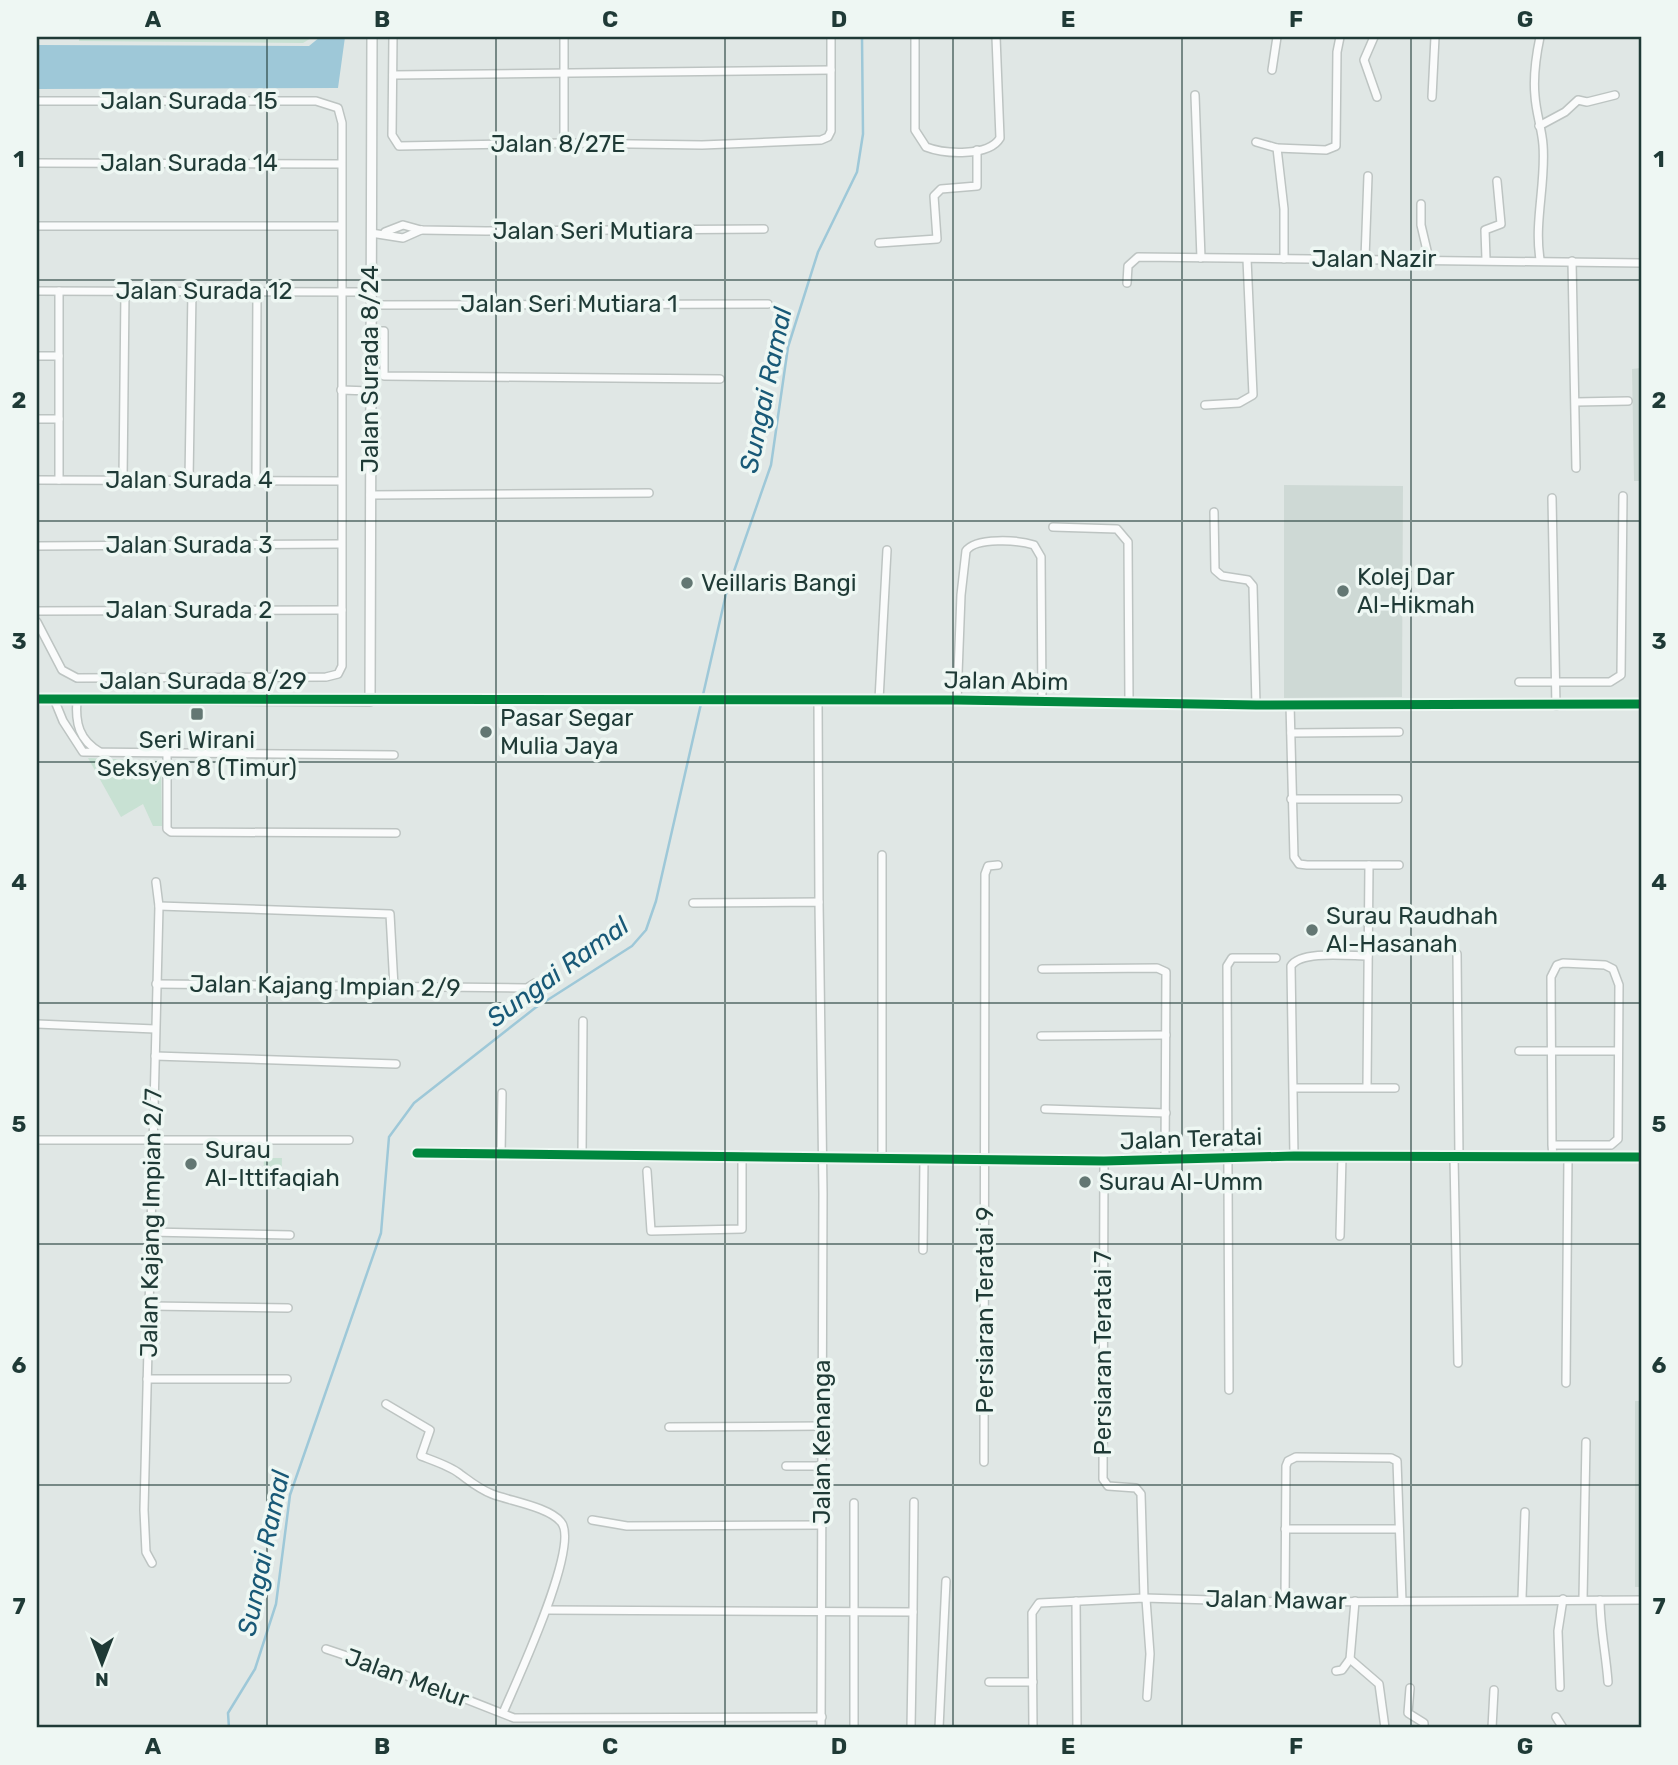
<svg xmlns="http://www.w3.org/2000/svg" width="1678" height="1765" viewBox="0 0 1678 1765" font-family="Rubik,sans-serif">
<rect width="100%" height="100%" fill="#e0e7e5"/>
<g fill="#ced9d5">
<path d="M1641,368V481H1634L1632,369Z"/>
<path d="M1284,485L1403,486L1402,697L1284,698Z"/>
<rect x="1635" y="1401" width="6" height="186"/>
</g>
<g fill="#c8e1d3">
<path d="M79,37H313L303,43L79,41Z"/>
<path d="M88,758L161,761L162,826H153L143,804L121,817Z"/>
<path d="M264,1158H282L281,1189H263Z"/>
</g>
<path fill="#9ec8d8" d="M320,37H345L338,88L37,89V45L309,46Z"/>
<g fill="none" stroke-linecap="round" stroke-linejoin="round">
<path stroke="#9ec8d8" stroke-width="2.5" d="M229,1728L228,1713L255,1669L276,1604L290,1495L381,1233L389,1137L414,1103L535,1008L632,946L646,930L656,901L726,594L771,465L788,347L818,252L857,172L863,134L862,37"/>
<g stroke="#bdc4c2" stroke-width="10">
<g id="minor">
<path d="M393,37L392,135L399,146L564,143L702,145L821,140L828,137L831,131V37"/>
<path d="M564,37V143"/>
<path d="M915,37V130L926,147C944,154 989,157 1000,138L996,37"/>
<path d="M1374,37L1364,60L1377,97"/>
<path d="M1272,70L1277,37"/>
<path d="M393,75L831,70"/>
<path d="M1195,95L1201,258"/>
<path d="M1432,97L1435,37"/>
<path d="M37,101H316L338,108L342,123V666L338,674L326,677L77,678L62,670L37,622"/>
<path d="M1539,126L1565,112L1578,100L1587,102L1615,95"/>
<path d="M1256,142L1277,148L1284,209V259"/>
<path d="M1277,148L1326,150L1336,146L1337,52L1340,37"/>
<path d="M37,163L341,164"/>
<path d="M1421,204V225L1429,259"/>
<path d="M37,226H340"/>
<path d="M385,232L403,225L421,230L486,231L764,229"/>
<path d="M371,233L403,238L421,230"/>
<path d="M879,243L937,239L934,196L941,189L977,186V150"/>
<path d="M1365,259L1368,176"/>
<path d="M1486,259L1485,230L1501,224L1497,181"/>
<path d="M1540,259C1534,222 1546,183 1543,145C1542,129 1536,113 1535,96C1533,76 1536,56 1540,37"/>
<path d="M1572,261L1576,468"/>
<path d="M1127,283L1128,266L1138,257L1641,263"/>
<path d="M37,291L371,292"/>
<path d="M59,291V480"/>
<path d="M371,305L768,304"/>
<path d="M370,331H384V376L720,379"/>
<path d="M37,356H59"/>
<path d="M341,390L370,391"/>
<path d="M1576,402L1628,401"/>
<path d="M1205,405L1239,403L1253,395L1247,259"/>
<path d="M37,419H59"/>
<path d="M37,480L341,481"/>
<path d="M123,480L125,291"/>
<path d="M189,480L192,291"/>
<path d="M256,481L257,292"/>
<path d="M370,495L649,493"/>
<path d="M1552,498L1556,706"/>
<path d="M1214,512L1215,570L1222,576L1248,580L1253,586L1256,705"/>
<path d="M1053,527L1117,529L1128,542L1129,701"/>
<path d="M37,546L341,544"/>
<path d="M37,611L342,610"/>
<path d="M1519,682H1610L1621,675L1623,496"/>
<path d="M54,699L63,721L83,752L394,755"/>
<path d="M77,700C75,723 79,740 100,752"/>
<path d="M879,700L887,550"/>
<path d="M957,700L961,595L966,551C975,537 1019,540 1034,545L1041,557L1042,702"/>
<path d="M370,701L914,700L1256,705L1641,704"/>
<path d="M818,701L819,902"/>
<path d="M1290,704L1294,857L1299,864L1307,865H1399"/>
<path d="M1291,733L1399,732"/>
<path d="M167,754V829L171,832L396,833"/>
<path d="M1291,799H1398"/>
<path d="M882,855V1157"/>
<path d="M693,903L819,902L823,1193L821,1728"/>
<path d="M159,906L390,914L394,987"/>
<path d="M1457,954L1459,1157"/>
<path d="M1042,969L1157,968L1166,972L1165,1160"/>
<path d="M156,984L527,988L535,983"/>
<path d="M37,1024L155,1029"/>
<path d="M1041,1036L1166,1035"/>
<path d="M1519,1051H1618"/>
<path d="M155,1056L396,1064"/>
<path d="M1367,1087L1369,865"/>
<path d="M1294,1088H1395"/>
<path d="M1045,1109L1166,1113"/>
<path d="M37,1140H349"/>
<path d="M1552,1145H1611L1618,1139L1619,985L1613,969L1605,965L1563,963L1557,965L1551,977L1552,1145L1553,1157"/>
<path d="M417,1153L1104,1161L1294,1156L1641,1157"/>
<path d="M501,1154L502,1093"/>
<path d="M582,1154L583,1021"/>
<path d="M1294,1156L1291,966C1301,950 1350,956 1368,956"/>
<path d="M1454,1157L1458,1363"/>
<path d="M1104,1161L1103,1479L1108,1486L1136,1488L1141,1494L1144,1598"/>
<path d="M647,1171L651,1231L742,1229V1155"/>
<path d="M150,1232L290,1235"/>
<path d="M1340,1236L1342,1156"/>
<path d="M923,1250L924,1158"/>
<path d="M150,1306L288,1308"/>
<path d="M147,1379H287"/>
<path d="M1566,1383L1568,1158"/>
<path d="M1229,1390L1227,966L1232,958H1276"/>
<path d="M386,1404L430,1430L421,1456C434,1461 450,1466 460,1474C471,1482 479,1489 492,1494C510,1501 549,1507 561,1522C581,1545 515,1684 503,1713"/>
<path d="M669,1427L822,1426"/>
<path d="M984,1462L985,874L988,866L998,865"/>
<path d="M786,1466H822"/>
<path d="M592,1520L627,1526L822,1525"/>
<path d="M1285,1529H1399"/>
<path d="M152,1563L146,1552L144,1510L159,906L156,882"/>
<path d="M1522,1598L1525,1512"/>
<path d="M1146,1599L1150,1654L1147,1697"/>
<path d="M1583,1599L1586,1442"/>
<path d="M1600,1600C1600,1628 1606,1654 1608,1682"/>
<path d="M1076,1601L1077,1728"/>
<path d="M1285,1602L1286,1466L1288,1461L1296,1457L1391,1458L1397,1461L1402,1601"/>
<path d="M548,1610L913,1612L911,1728"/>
<path d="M913,1612L914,1502"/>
<path d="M326,1649L407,1676L514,1718L822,1717"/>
<path d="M1350,1659L1379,1684L1385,1728"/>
<path d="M1336,1671L1342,1670L1350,1659L1355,1601"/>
<path d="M989,1682H1033"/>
<path d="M1560,1687L1558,1631L1563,1599"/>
<path d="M1410,1688L1408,1713L1424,1723V1728"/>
<path d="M1556,1717L1563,1728"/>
<path d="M854,1728V1503"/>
<path d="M939,1728L946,1581"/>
<path d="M1033,1728L1032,1613L1039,1603L1144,1598L1285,1602L1641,1600"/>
<path d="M1492,1728L1494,1690"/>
</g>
</g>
<g stroke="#bdc4c2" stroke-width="12">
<path id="tertiary" d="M37,699L370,701L372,37"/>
</g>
<use href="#minor" stroke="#fafbfb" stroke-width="7"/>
<use href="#tertiary" stroke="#fafbfb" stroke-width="9"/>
<g stroke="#eef7f3" stroke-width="13">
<g id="cycleway">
<path d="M37,699L957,700L1256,705L1641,704"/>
<path d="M417,1153L1104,1161L1294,1156L1641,1157"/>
</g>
</g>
<use href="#cycleway" stroke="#00873e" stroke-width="9"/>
</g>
<path fill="none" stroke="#1f3a36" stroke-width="2" stroke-opacity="0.55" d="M267,37V1728M496,37V1728M725,37V1728M953,37V1728M1182,37V1728M1411,37V1728M37,280H1641M37,521H1641M37,762H1641M37,1003H1641M37,1244H1641M37,1485H1641"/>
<g fill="#637773" stroke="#eef7f3" stroke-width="2.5">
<circle cx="687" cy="583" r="7"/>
<circle cx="1343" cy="591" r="7"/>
<rect x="190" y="707" width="14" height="14" rx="3.5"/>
<circle cx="486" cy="732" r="7"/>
<circle cx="1312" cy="930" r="7"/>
<circle cx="191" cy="1164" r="7"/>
<circle cx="1085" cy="1182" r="7"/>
</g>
<g text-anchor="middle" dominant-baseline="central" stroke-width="7" stroke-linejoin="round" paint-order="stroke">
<g font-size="24" fill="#1f3a36" stroke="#eef7f3">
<text x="189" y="101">Jalan Surada 15</text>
<text x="558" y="144">Jalan 8/27E</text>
<text x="189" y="163">Jalan Surada 14</text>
<text x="593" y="231">Jalan Seri Mutiara</text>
<text x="1374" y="259">Jalan Nazir</text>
<text x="204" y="291">Jalan Surada 12</text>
<text x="569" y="304">Jalan Seri Mutiara 1</text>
<text transform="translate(370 369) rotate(-90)">Jalan Surada 8/24</text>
<text x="189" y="480">Jalan Surada 4</text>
<text x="189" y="545">Jalan Surada 3</text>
<text x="189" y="610">Jalan Surada 2</text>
<text x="203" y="681">Jalan Surada 8/29</text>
<text transform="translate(1006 681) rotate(1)">Jalan Abim</text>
<text transform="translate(325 986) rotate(1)">Jalan Kajang Impian 2/9</text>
<text transform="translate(1191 1139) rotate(-2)">Jalan Teratai</text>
<text transform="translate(151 1223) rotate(-89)">Jalan Kajang Impian 2/7</text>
<text transform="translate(985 1310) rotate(-90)">Persiaran Teratai 9</text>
<text transform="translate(1103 1353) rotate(-90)">Persiaran Teratai 7</text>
<text transform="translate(822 1442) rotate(-90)">Jalan Kenanga</text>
<text transform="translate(1276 1600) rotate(1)">Jalan Mawar</text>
<text transform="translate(407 1678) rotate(20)">Jalan Melur</text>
</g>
<g font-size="24" fill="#1f3a36" stroke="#eef7f3" text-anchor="start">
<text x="1357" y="577">Kolej Dar<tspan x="1357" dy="28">Al-Hikmah</tspan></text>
<text x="701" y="583">Veillaris Bangi</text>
<text x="500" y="718">Pasar Segar<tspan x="500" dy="28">Mulia Jaya</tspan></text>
<text x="197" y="740" text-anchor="middle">Seri Wirani<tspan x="197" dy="28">Seksyen 8 (Timur)</tspan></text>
<text x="1326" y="916">Surau Raudhah<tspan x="1326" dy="28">Al-Hasanah</tspan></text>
<text x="205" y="1150">Surau<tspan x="205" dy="28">Al-Ittifaqiah</tspan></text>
<text x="1099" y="1182">Surau Al-Umm</text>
</g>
<g font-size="26" font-style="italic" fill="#185977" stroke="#eef7f3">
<text transform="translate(766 390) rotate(-78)">Sungai Ramal</text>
<text transform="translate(558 972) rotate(-36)">Sungai Ramal</text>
<text transform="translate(264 1553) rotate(-78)">Sungai Ramal</text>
</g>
</g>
<rect width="1678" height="1765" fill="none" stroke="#eef7f3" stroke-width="77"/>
<g transform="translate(102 1663) rotate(180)" stroke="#eef7f3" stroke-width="5" paint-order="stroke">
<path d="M0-5L12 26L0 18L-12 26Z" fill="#1f3a36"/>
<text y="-10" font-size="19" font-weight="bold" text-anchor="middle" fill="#1f3a36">N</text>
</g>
<rect x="38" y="38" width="1602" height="1688" fill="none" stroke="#1f3a36" stroke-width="2.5"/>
<g font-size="23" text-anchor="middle" font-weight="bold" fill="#1f3a36">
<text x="153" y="27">A</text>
<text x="382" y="27">B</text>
<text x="610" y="27">C</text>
<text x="839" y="27">D</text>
<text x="1068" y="27">E</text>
<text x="1296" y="27">F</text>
<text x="1525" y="27">G</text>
<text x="19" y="167">1</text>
<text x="1659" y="167">1</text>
<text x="19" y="408">2</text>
<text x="1659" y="408">2</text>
<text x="19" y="649">3</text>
<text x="1659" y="649">3</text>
<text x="19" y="890">4</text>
<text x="1659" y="890">4</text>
<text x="19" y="1132">5</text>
<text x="1659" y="1132">5</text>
<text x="19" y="1373">6</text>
<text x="1659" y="1373">6</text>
<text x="19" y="1614">7</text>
<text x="1659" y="1614">7</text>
<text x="153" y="1754">A</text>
<text x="382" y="1754">B</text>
<text x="610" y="1754">C</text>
<text x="839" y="1754">D</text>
<text x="1068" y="1754">E</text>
<text x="1296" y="1754">F</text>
<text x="1525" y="1754">G</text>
</g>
</svg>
